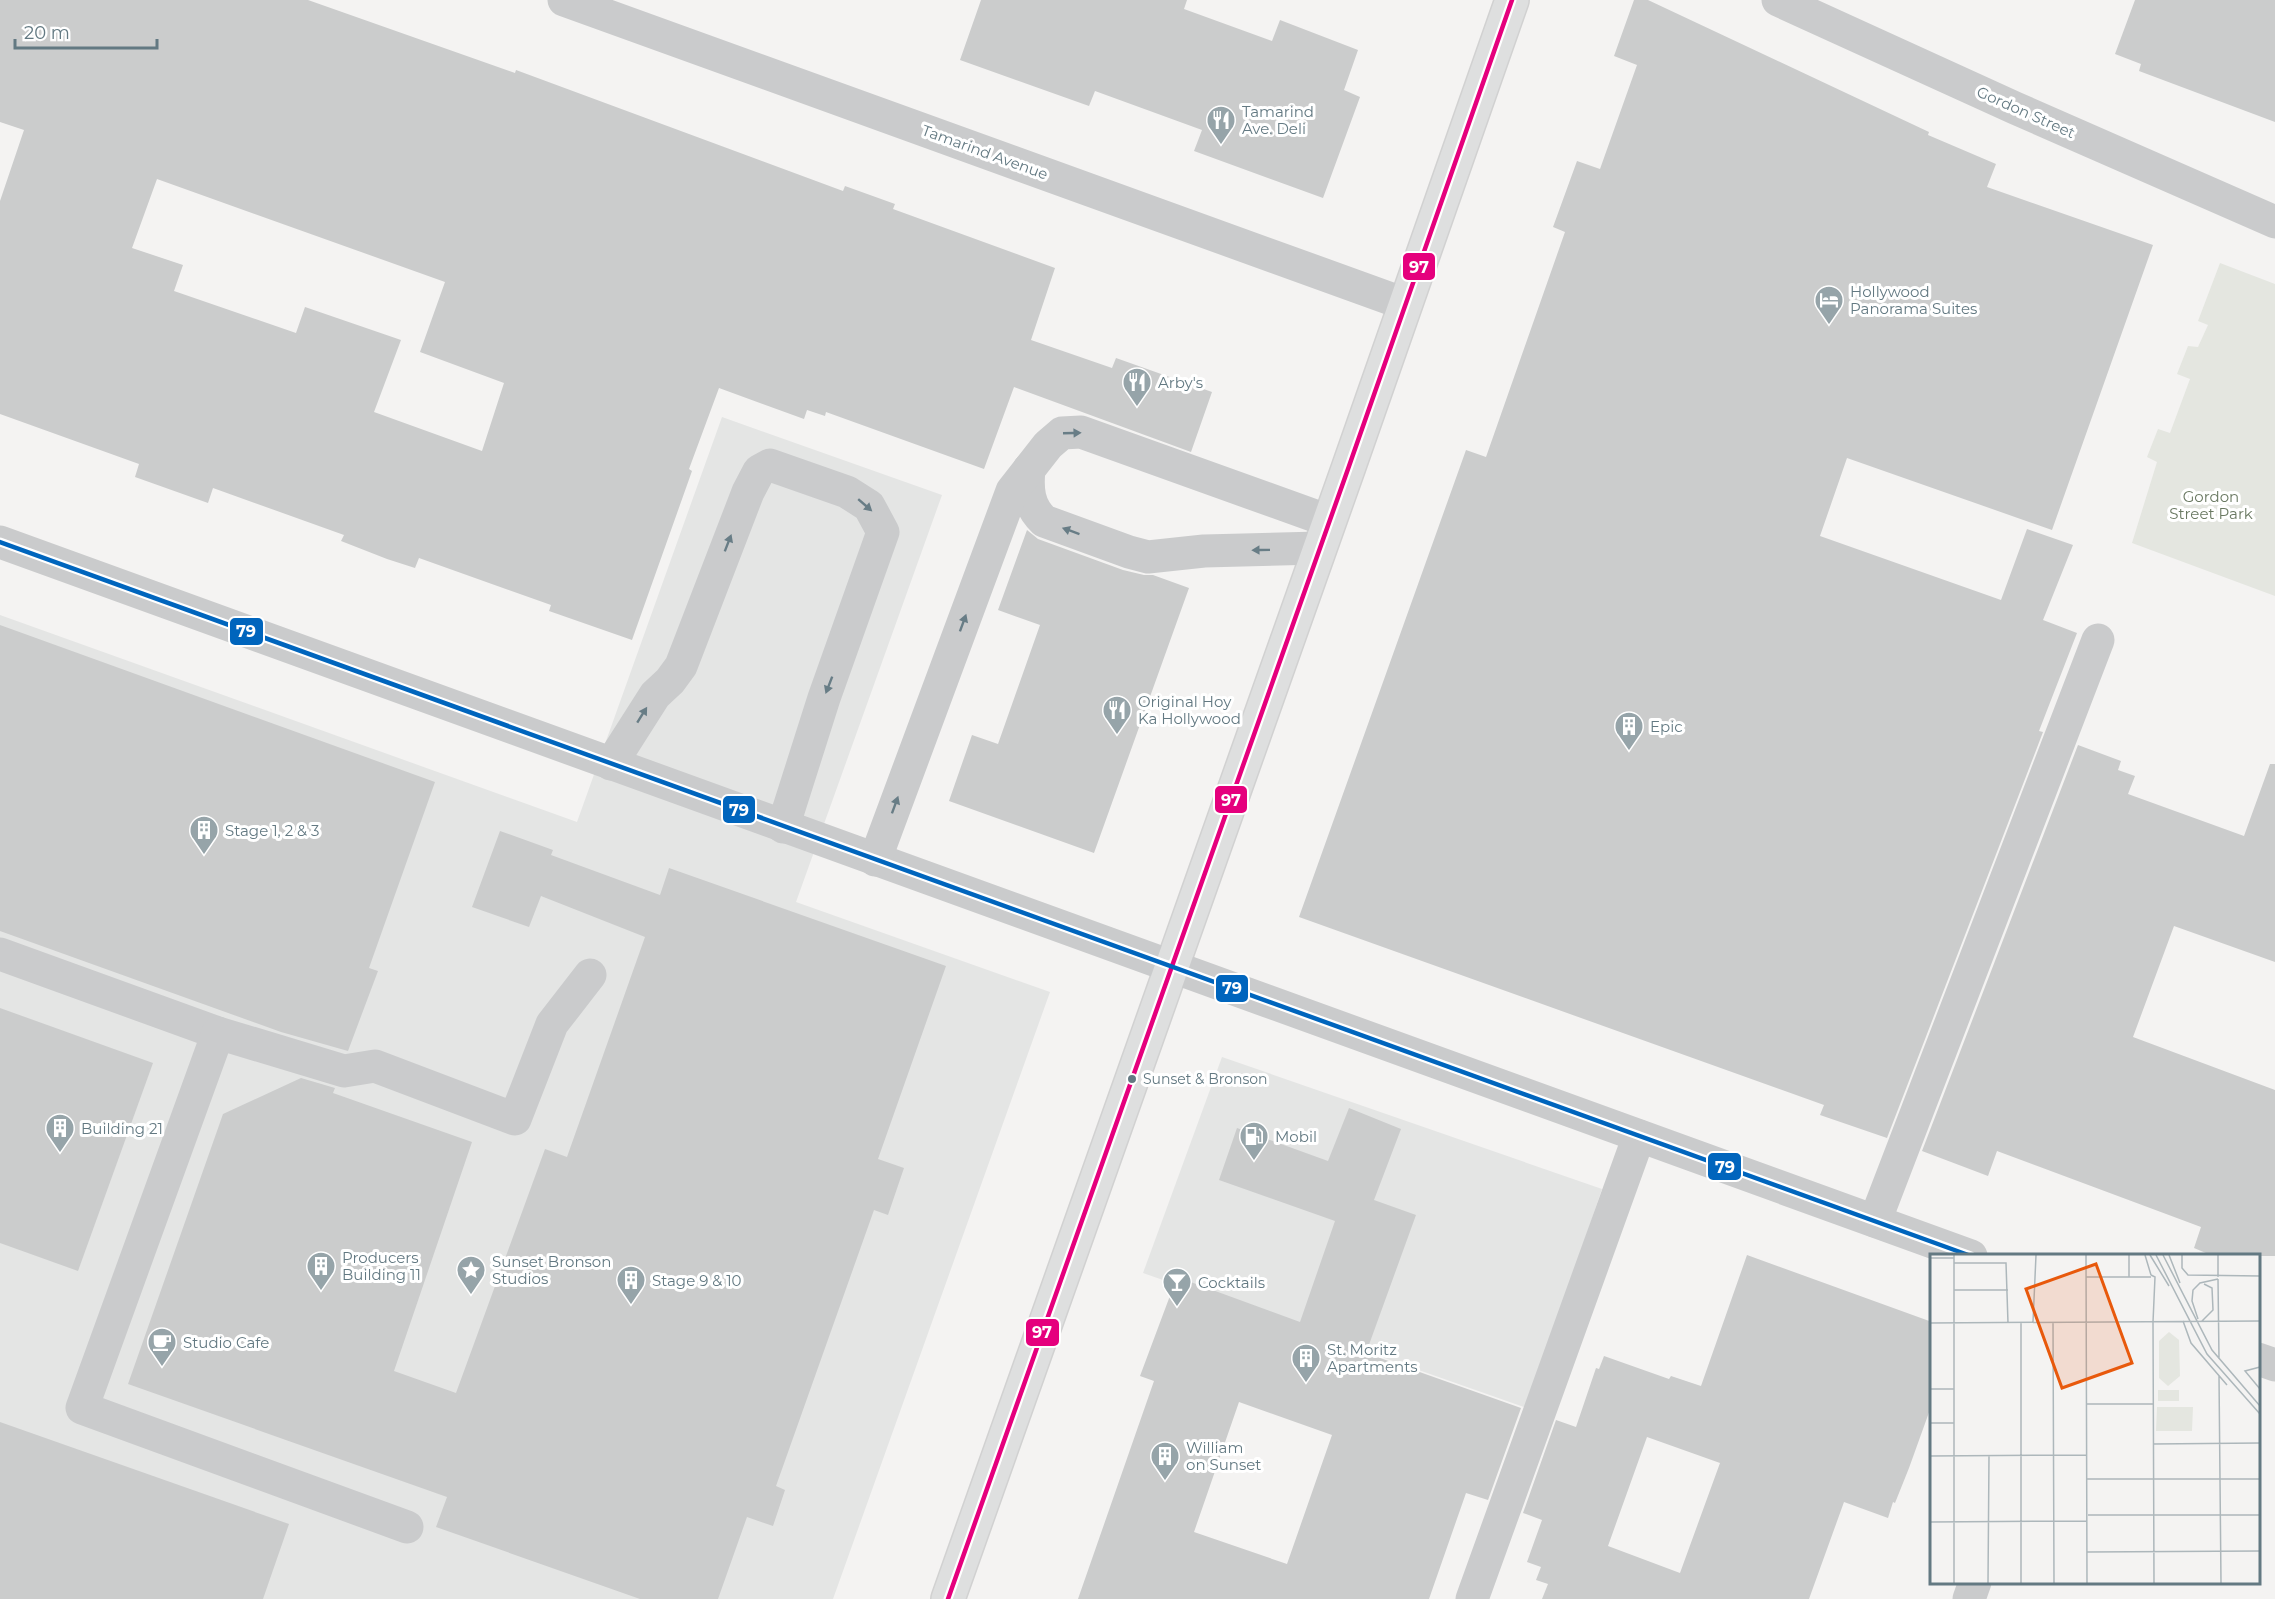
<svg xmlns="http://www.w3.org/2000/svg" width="2275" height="1599" viewBox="0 0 2275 1599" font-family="Montserrat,sans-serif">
<rect width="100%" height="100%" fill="#f4f3f2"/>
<g fill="#e4e5e4">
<path d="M722,417L942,495L796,902L1050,992L833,1599H0V615L577,822Z"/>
<path d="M1222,1057L1602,1189L1527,1408L1143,1273Z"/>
</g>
<path fill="#e4e6e0" d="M2220,263L2275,284V596L2132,543L2157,462L2147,457L2158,429L2170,433L2190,379L2177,374L2188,346L2198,347L2208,325L2198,321Z"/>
<g fill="#cbcccc" fill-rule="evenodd">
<path d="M0,0H308L515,73L516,70L843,191L845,186L895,204L893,209L1055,268L1031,340L1112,368L1116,358L1212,392L1191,452L1014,387L984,469L826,412L825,416L807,410L804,419L719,388L689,469L692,471L632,640L549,611L551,605L419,558L415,568L387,559L341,541L344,535L213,488L208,503L135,477L139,464L0,414V201L24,130L0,122ZM157,179L445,282L420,352L504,383L482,451L374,412L401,340L305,307L296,333L174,291L183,265L132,248Z"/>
<path d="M981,0H1187L1184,9L1272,41L1280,20L1358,50L1344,90L1360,97L1323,198L1194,151L1202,130L1095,91L1089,106L960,60Z"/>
<path d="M1634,0H1648L1929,132L1928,135L1996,164L1987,187L2153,245L2052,530L1847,458L1820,536L2001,600L2027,529L2073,545L2043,620L2077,633L2039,731L2043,732L1887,1138L1820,1115L1824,1105L1299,917L1466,450L1486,457L1565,232L1553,227L1577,161L1600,169L1637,65L1614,56Z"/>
<path d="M2135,0H2275V122L2139,71L2141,64L2115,54Z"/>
<path d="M1027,530L1038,539L1123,570L1144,575H1153L1189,588L1094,853L949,801L972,735L998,744L1040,625L998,610Z"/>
<path d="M0,625L435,782L369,968L378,971L348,1051L281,1032L0,931Z"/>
<path d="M2078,745L2121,761L2118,770L2135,776L2128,794L2244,836L2270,764H2275V962L2174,926L2133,1037L2275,1090V1256H2213L2194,1248L2201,1227L1997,1151L1988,1176L1922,1151Z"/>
<path d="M500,831L553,850L551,855L660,895L669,868L946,966L878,1159L904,1168L888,1215L874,1210L776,1486L785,1490L773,1526L747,1517L718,1599H640L436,1527L447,1497L128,1384L223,1114L301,1078L335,1088L333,1093L472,1142L394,1371L456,1393L545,1149L567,1157L645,937L541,896L529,927L472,907Z"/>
<path d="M0,1008L153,1063L78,1271L0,1243Z"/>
<path d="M1349,1108L1401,1129L1374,1200L1416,1215L1366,1353L1521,1408L1488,1500L1466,1493L1429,1599H1078L1154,1381L1140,1376L1177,1277L1300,1322L1335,1221L1219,1180L1237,1128L1328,1161ZM1239,1402L1332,1435L1287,1564L1194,1532Z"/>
<path d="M1747,1255L1932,1322V1404L1909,1468L1895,1503L1893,1502L1888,1518L1844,1502L1809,1599H1542L1548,1584L1536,1580L1541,1567L1527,1562L1542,1520L1523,1513L1556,1420L1576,1427L1596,1368L1599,1369L1604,1356L1669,1379L1671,1376L1701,1386ZM1647,1437L1720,1463L1680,1573L1608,1546Z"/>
<path d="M0,1422L289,1524L263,1599H0Z"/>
</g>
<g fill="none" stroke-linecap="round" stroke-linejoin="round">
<g stroke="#d1d1d1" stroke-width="36">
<path id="major" d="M948,1599L1348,469L1512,0"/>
</g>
<g stroke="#cacbcc" stroke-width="33">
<path d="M564,0L1405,304"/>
<path d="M1778,0L2015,108L2275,222"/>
<path d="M1029,469C1027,489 1028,506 1044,521L1129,552L1148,557L1204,551L1319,548"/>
<path d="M0,542L1971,1256"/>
<path d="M611,764L655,695L670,681L681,666L748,492L759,471L770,465L847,492L869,506L883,532L824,698L783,827"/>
<path d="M875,860L1012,491L1048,445L1062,433L1081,432L1329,521"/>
<path d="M0,954L218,1033"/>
<path d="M1875,1221L2098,640"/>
<path d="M2258,1359L2275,1365"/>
<path d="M407,1527L82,1408L218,1033L344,1071L375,1066L515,1119L552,1024L590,975"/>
<path d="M1472,1599L1639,1136"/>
<path d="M1969,1599L1975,1582"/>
</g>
<use href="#major" stroke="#dedfdf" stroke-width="33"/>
<g stroke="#fff" stroke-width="9">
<path id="bus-1" d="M948,1599L1348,469L1512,0"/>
</g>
<g stroke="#fff" stroke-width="9">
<path id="bus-2" d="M0,542L1971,1256"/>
</g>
<use href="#bus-1" stroke="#e5007d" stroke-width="4.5"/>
<use href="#bus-2" stroke="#0065bd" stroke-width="4.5"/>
</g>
<defs><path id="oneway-solid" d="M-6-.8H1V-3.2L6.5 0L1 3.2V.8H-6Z" transform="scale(1.5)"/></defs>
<g fill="#687d86">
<use href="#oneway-solid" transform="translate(1072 433) rotate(-2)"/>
<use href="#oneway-solid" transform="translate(865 505) rotate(41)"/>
<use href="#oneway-solid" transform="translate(1071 531) rotate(-160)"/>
<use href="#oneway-solid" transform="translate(728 543) rotate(-69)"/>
<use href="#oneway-solid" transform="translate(1261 550) rotate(179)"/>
<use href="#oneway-solid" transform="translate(963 623) rotate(-70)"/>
<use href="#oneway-solid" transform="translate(829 685) rotate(111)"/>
<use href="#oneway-solid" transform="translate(642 715) rotate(-58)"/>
<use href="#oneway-solid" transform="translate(895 805) rotate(-70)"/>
</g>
<defs>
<g id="restaurant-pin" transform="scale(1.5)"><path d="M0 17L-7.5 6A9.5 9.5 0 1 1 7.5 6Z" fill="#96a4a9" stroke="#fff"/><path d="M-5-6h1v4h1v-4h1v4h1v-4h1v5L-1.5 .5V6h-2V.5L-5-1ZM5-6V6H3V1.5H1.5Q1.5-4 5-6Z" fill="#fff"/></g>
<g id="hotel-pin" transform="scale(1.5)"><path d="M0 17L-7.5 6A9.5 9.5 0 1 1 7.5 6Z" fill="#96a4a9" stroke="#fff"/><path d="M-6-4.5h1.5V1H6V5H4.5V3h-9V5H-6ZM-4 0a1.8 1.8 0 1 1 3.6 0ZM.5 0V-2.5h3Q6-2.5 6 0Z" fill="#fff"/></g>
<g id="building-pin" transform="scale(1.5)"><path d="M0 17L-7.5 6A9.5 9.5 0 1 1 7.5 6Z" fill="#96a4a9" stroke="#fff"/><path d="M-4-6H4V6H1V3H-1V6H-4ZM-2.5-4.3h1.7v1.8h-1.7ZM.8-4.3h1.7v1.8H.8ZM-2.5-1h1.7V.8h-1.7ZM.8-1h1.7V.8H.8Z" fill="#fff"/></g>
<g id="fuel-pin" transform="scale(1.5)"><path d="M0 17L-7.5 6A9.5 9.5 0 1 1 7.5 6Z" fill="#96a4a9" stroke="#fff"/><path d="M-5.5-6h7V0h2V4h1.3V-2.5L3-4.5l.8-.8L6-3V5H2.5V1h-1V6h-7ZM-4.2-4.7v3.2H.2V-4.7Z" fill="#fff"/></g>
<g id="sight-pin" transform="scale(1.5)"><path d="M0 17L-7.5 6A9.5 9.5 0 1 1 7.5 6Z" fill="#96a4a9" stroke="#fff"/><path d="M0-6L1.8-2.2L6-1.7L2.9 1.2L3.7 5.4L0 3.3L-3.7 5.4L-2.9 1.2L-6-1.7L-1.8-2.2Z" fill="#fff"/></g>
<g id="bar-pin" transform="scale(1.5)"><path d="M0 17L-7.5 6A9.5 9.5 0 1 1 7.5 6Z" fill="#96a4a9" stroke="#fff"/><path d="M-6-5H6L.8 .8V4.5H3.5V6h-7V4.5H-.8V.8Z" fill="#fff"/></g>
<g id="cafe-pin" transform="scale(1.5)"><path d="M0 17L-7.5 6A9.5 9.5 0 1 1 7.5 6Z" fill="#96a4a9" stroke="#fff"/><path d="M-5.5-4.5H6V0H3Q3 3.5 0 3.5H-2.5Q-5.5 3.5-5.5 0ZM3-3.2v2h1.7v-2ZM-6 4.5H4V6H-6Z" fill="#fff"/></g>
</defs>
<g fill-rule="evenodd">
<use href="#restaurant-pin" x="1221" y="120"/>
<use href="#hotel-pin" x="1829" y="300"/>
<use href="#restaurant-pin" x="1137" y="382"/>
<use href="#restaurant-pin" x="1117" y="710"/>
<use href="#building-pin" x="1629" y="726"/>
<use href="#building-pin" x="204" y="830"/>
<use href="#building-pin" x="60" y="1128"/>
<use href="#fuel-pin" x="1254" y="1136"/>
<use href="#building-pin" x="321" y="1266"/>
<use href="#sight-pin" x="471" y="1270"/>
<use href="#building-pin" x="631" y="1280"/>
<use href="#bar-pin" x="1177" y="1282"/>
<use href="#cafe-pin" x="162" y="1342"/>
<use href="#building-pin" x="1306" y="1358"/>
<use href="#building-pin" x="1165" y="1456"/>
</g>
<circle fill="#637982" stroke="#fff" stroke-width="2" cx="1132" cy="1079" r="5"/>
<g text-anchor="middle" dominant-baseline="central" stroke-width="6" stroke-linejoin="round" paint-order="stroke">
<g font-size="14" fill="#637982" stroke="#fff" text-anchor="start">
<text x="1143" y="1079">Sunset &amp; Bronson</text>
</g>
<g font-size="15" fill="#637982" stroke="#fff" text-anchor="start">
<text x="1242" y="111">Tamarind<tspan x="1242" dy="17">Ave. Deli</tspan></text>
<text x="1850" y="291">Hollywood<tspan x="1850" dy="17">Panorama Suites</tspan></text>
<text x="1158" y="382">Arby's</text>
<text x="1138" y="701">Original Hoy<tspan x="1138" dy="17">Ka Hollywood</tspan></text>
<text x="1650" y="726">Epic</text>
<text x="225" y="830">Stage 1, 2 &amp; 3</text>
<text x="81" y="1128">Building 21</text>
<text x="1275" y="1136">Mobil</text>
<text x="342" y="1257">Producers<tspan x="342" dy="17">Building 11</tspan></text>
<text x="492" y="1261">Sunset Bronson<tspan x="492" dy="17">Studios</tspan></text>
<text x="652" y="1280">Stage 9 &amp; 10</text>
<text x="1198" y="1282">Cocktails</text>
<text x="183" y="1342">Studio Cafe</text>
<text x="1327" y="1349">St. Moritz<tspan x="1327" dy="17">Apartments</tspan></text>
<text x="1186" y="1447">William<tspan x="1186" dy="17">on Sunset</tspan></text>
</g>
<g font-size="15" fill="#637982" stroke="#fff">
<text transform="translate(2026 112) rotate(24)">Gordon Street</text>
<text transform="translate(985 152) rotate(20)">Tamarind Avenue</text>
</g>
<g font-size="15" fill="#6a7962" stroke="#fff">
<text x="2211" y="496">Gordon<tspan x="2211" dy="17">Street Park</tspan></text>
</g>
</g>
<g transform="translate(1930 1254)">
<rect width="330" height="330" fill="#f4f3f2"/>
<path d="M239,78L249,86L250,122L238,132L229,124V87ZM228,136H249V147H228ZM227,153H263L262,177H226Z" fill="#e4e6e0"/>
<path fill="none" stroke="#adb7bb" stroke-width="1.5" d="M24,1V329M156,1L157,329M199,1V23M215,1L221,21M220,1L239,32M226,1L277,100L330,160M233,1L282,96L330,152M239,1L250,29M252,1V14L258,21L330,22M0,4H24M24,9H76L78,69M221,21L225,23L223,68M156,23H221M288,23V1M288,25L289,105M24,36H78M268,65L262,47L263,36L270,29L288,25M253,67L261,89L297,131M272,67L283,56L282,34L274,30M91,68V329M103,68L106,1M123,68L124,329M223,68L224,329M0,69L330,67M330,113L315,117L330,135M289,122L291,329M0,135H24M156,150H223M0,169H24M223,190L330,189M0,202L156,201M157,225H330M158,261H330M0,268L157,267M157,298L330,297M58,329L59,202"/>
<path fill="#e8590c" fill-opacity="0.15" stroke="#e8590c" stroke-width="3" d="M166,10L202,109L132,134L96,35Z"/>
<rect width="330" height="330" fill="none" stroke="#637982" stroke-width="3"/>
</g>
<g stroke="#fff" stroke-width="2">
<rect x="1402" y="252" width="34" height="29" rx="6" fill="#e5007d"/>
<rect x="229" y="617" width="35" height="29" rx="6" fill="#0065bd"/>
<rect x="1214" y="785" width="34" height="29" rx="6" fill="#e5007d"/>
<rect x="722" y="795" width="34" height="29" rx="6" fill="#0065bd"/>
<rect x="1215" y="974" width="34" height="29" rx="6" fill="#0065bd"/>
<rect x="1707" y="1152" width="35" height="29" rx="6" fill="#0065bd"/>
<rect x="1025" y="1318" width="35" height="29" rx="6" fill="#e5007d"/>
</g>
<g font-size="16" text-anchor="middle" font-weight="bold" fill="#fff">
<text x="1419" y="273">97</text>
<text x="246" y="637">79</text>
<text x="1231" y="806">97</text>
<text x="739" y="816">79</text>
<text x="1232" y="994">79</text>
<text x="1725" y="1173">79</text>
<text x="1042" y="1338">97</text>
</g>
<path d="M15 39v9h142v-9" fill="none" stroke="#637982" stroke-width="3"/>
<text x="24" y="39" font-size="18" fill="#637982" stroke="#ffffff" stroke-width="4.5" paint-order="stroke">20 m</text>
</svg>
